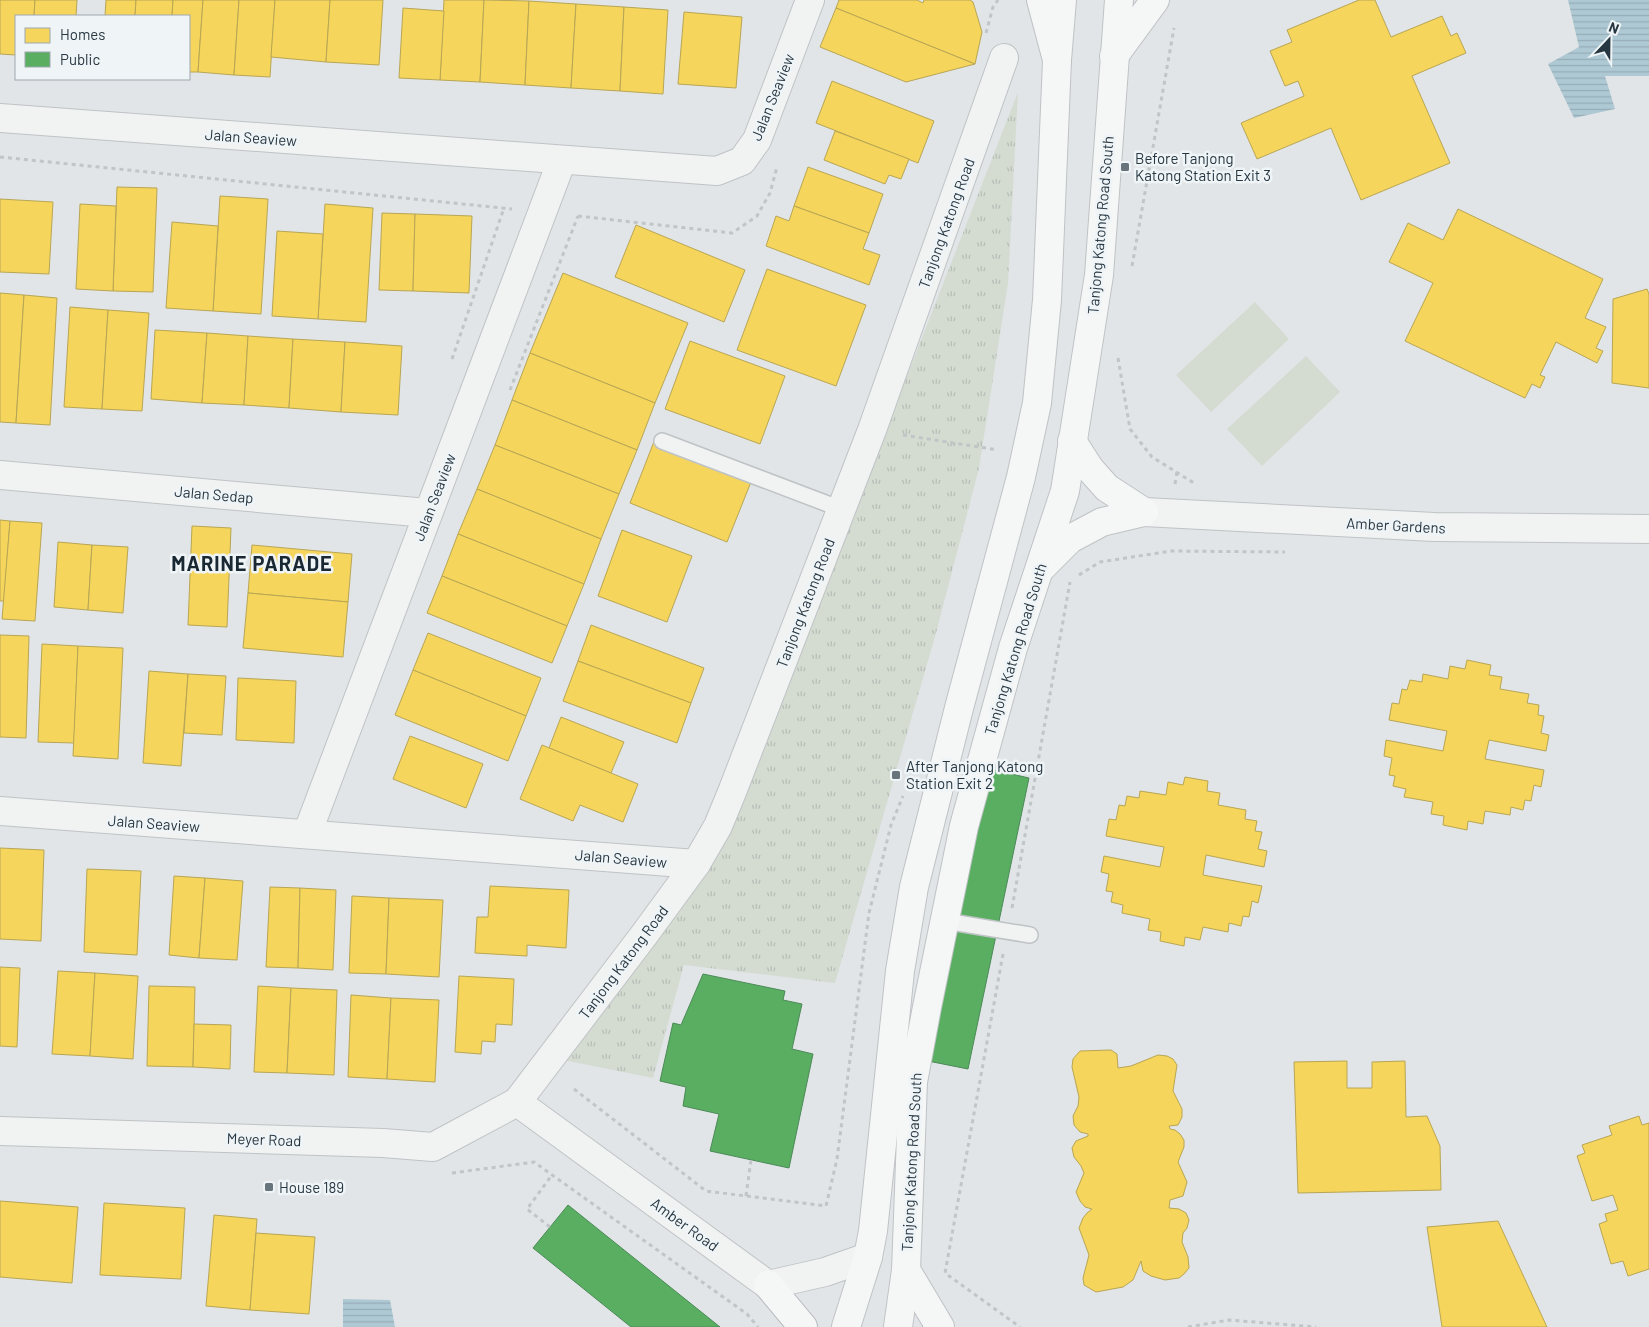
<svg xmlns="http://www.w3.org/2000/svg" width="1649" height="1327" viewBox="0 0 1649 1327" font-family="Barlow,sans-serif">
<defs>
<pattern id="park-tufts" width="24" height="20" patternUnits="userSpaceOnUse" patternTransform="scale(1.25)"><rect width="24" height="20" fill="#d4dcd2"/><path d="M3 7l-1-3M5 7V3M7 7l1-3M15 17l-1-3M17 17v-4M19 17l1-3" fill="none" stroke="#b6bdb6"/></pattern>
<pattern id="water-rules" width="6" height="5" patternUnits="userSpaceOnUse" patternTransform="scale(1.25)"><rect width="6" height="5" fill="#aec9d4"/><path d="M0 2.5h6" fill="none" stroke="#96adb7"/></pattern>
</defs>
<rect width="100%" height="100%" fill="#e1e5e7"/>
<path fill="url(#park-tufts)" d="M1018,92L1008,283L979,468L936,633L835,983L684,965L653,1078L563,1060L737,811Z"/>
<g fill="#d4dcd2">
<path d="M1255,302L1289,339L1211,412L1176,375Z"/>
<path d="M1306,356L1340,392L1262,466L1227,429Z"/>
</g>
<g fill="url(#water-rules)">
<path d="M1568,0H1649V76H1605L1615,109L1574,118L1548,64L1579,47Z"/>
<path d="M343,1299L390,1300L395,1327H343Z"/>
</g>
<g fill="#f6d55c" stroke="#b8a654">
<path d="M0,0H35L34,16H16V55L0,54Z"/>
<path d="M35,0H77L76,16H34Z"/>
<path d="M106,0H136L135,16H105Z"/>
<path d="M136,0H173L172,16H135Z"/>
<path d="M173,0H203L198,72H189V16H172Z"/>
<path d="M203,0H239L234,75L198,72Z"/>
<path d="M239,0H275L270,77L234,75Z"/>
<path d="M275,0H330L326,62L271,57Z"/>
<path d="M330,0H383L379,65L326,62Z"/>
<path d="M444,0H484L480,82L440,80Z"/>
<path d="M484,0L529,1L525,85L480,82Z"/>
<path d="M839,0H917L923,3L924,0H970L973,2L982,32L975,64L836,8Z"/>
<path d="M1359,0H1375L1391,37L1442,16L1451,36L1457,33L1466,53L1412,76L1450,163L1361,200L1331,128L1257,159L1241,123L1304,96L1298,81L1285,86L1270,51L1292,42L1287,30Z"/>
<path d="M529,1L576,4L571,88L525,85Z"/>
<path d="M576,4L624,7L620,91L571,88Z"/>
<path d="M624,7L668,10L663,94L620,91Z"/>
<path d="M403,8L444,11L440,80L399,78Z"/>
<path d="M836,8L975,64L906,82L820,47Z"/>
<path d="M684,12L742,17L736,88L678,84Z"/>
<path d="M832,81L934,121L918,163L816,123Z"/>
<path d="M835,131L909,159L901,179L889,175L885,184L824,160Z"/>
<path d="M808,167L883,194L869,233L794,206Z"/>
<path d="M117,187L157,188L153,292L113,291Z"/>
<path d="M220,196L268,199L261,314L213,311Z"/>
<path d="M0,199L53,202L49,274L0,272Z"/>
<path d="M80,204L116,206L113,291L76,289Z"/>
<path d="M325,204L373,208L366,322L318,319Z"/>
<path d="M794,206L869,233L863,249L880,255L869,285L766,246L776,216L789,221Z"/>
<path d="M1458,209L1603,279L1585,318L1606,327L1596,348L1603,351L1597,363L1556,342L1540,375L1545,377L1540,388L1532,384L1525,398L1405,341L1433,283L1389,262L1408,223L1443,240Z"/>
<path d="M382,213L415,214L413,291L379,290Z"/>
<path d="M415,214L472,216L469,293L413,291Z"/>
<path d="M172,222L218,226L213,311L166,308Z"/>
<path d="M636,225L745,270L724,322L615,277Z"/>
<path d="M277,231L323,234L318,319L272,316Z"/>
<path d="M767,269L866,305L836,386L737,350Z"/>
<path d="M563,273L688,323L655,403L530,353Z"/>
<path d="M1647,289L1649,294V388L1612,383L1613,299Z"/>
<path d="M0,293L24,295L16,423L0,422Z"/>
<path d="M24,295L57,298L50,425L16,423Z"/>
<path d="M70,307L108,310L102,409L64,407Z"/>
<path d="M108,310L149,313L142,411L102,409Z"/>
<path d="M155,330L207,333L202,403L151,399Z"/>
<path d="M207,333L248,336L244,405L202,403Z"/>
<path d="M248,336L293,339L289,408L244,405Z"/>
<path d="M293,339L345,342L341,412L289,408Z"/>
<path d="M690,341L785,376L760,444L665,409Z"/>
<path d="M345,342L402,346L398,415L341,412Z"/>
<path d="M530,353L655,403L637,450L512,400Z"/>
<path d="M512,400L637,450L619,494L495,445Z"/>
<path d="M655,439L753,477L727,542L630,503Z"/>
<path d="M495,445L619,494L601,539L477,489Z"/>
<path d="M477,489L601,539L584,584L458,534Z"/>
<path d="M0,520L10,521L4,601H0Z"/>
<path d="M10,521L42,523L35,621L2,619Z"/>
<path d="M192,526L231,528L227,627L188,625Z"/>
<path d="M622,530L692,556L667,622L598,596Z"/>
<path d="M458,534L584,584L567,626L442,576Z"/>
<path d="M58,542L92,545L88,610L54,607Z"/>
<path d="M92,545L128,547L123,613L88,610Z"/>
<path d="M252,545L352,554L348,602L248,593Z"/>
<path d="M442,576L567,626L552,663L427,613Z"/>
<path d="M248,593L348,602L343,657L243,648Z"/>
<path d="M591,625L704,668L691,703L578,661Z"/>
<path d="M428,633L541,678L526,716L413,670Z"/>
<path d="M0,635L29,636L26,738L0,737Z"/>
<path d="M42,644L78,646L74,743L38,742Z"/>
<path d="M78,646L123,648L118,759L73,756Z"/>
<path d="M1467,660L1491,665L1489,675L1502,677L1500,689L1529,694L1527,703L1539,705L1538,715L1544,716L1541,733L1549,735L1546,751L1489,740L1485,759L1544,770L1541,787L1534,785L1531,801L1525,800L1523,810L1511,807L1510,815L1485,811L1483,824L1468,821L1467,830L1443,825L1444,816L1431,814L1433,802L1404,797L1406,789L1393,786L1395,776L1389,775L1392,758L1384,756L1386,740L1443,751L1447,731L1389,720L1392,703L1399,704L1402,689L1407,690L1410,680L1422,682L1423,674L1448,679L1450,666L1465,669Z"/>
<path d="M578,661L691,703L677,743L563,701Z"/>
<path d="M413,670L526,716L508,761L395,715Z"/>
<path d="M149,671L188,674L181,766L143,763Z"/>
<path d="M188,674L226,676L222,735L184,733Z"/>
<path d="M238,678L296,681L294,743L236,740Z"/>
<path d="M561,717L624,742L611,773L549,748Z"/>
<path d="M410,736L483,764L466,808L393,779Z"/>
<path d="M542,745L638,784L623,822L580,805L573,821L520,799Z"/>
<path d="M1185,777L1208,781L1207,791L1220,793L1218,805L1246,810L1245,819L1257,821L1255,831L1262,832L1258,849L1267,851L1264,867L1206,855L1203,875L1262,886L1258,903L1252,901L1249,917L1243,916L1241,926L1229,923L1228,932L1203,927L1200,940L1185,937L1184,946L1160,941L1161,932L1148,930L1150,919L1122,913L1123,905L1111,902L1113,892L1106,891L1109,874L1101,872L1104,856L1160,867L1164,847L1106,836L1109,819L1116,820L1119,805L1125,806L1127,796L1139,798L1140,791L1166,795L1168,782L1183,785Z"/>
<path d="M0,848L44,850L41,941L0,939Z"/>
<path d="M87,869L141,871L137,955L84,952Z"/>
<path d="M174,876L205,878L199,958L169,955Z"/>
<path d="M205,878L243,881L237,960L199,958Z"/>
<path d="M490,886L569,890L566,948L527,945V956L475,953L477,917H488Z"/>
<path d="M270,887L300,888L298,968L266,967Z"/>
<path d="M300,888L336,890L333,970L298,968Z"/>
<path d="M352,896L389,898L386,974L349,973Z"/>
<path d="M389,898L443,900L439,977L386,974Z"/>
<path d="M0,967L20,968L17,1047L0,1046Z"/>
<path d="M58,971L95,973L90,1056L52,1054Z"/>
<path d="M95,973L138,976L133,1059L90,1056Z"/>
<path d="M459,976L514,979L512,1025L496,1024L495,1042L482,1041L481,1054L455,1052Z"/>
<path d="M149,986L195,987L193,1067L147,1066Z"/>
<path d="M258,986L291,988L287,1073L254,1072Z"/>
<path d="M291,988L337,990L334,1075L287,1073Z"/>
<path d="M351,995L391,998L387,1079L348,1077Z"/>
<path d="M391,998L439,1000L435,1082L387,1079Z"/>
<path d="M194,1024L231,1025L230,1069L193,1067Z"/>
<path d="M1111,1050L1117,1054L1118,1068L1131,1066L1158,1055L1167,1056L1173,1059L1177,1065L1173,1091L1182,1109V1117L1178,1125L1169,1126L1170,1129L1175,1130L1180,1134L1184,1140V1147L1178,1162L1187,1182L1183,1196L1170,1200L1169,1208L1179,1209L1186,1213L1189,1220L1187,1228L1183,1233L1182,1242L1188,1257L1189,1268L1184,1274L1179,1278L1165,1280L1151,1276L1143,1271L1141,1261L1133,1280L1123,1287L1096,1292L1084,1285L1083,1278L1089,1255L1079,1228L1083,1218L1087,1213L1092,1209L1085,1207L1080,1201L1076,1192L1084,1173L1081,1166L1074,1157L1072,1148L1076,1141L1088,1136V1134L1080,1132L1074,1125L1073,1116L1078,1106L1079,1097L1072,1067L1073,1059L1080,1051Z"/>
<path d="M1347,1061V1088H1372V1062L1405,1061L1406,1117L1427,1116L1440,1146L1441,1190L1298,1193L1294,1062Z"/>
<path d="M1639,1116L1642,1125L1649,1123V1269L1628,1276L1623,1261L1611,1264L1599,1224L1607,1221L1605,1214L1618,1210L1613,1195L1592,1201L1577,1156L1585,1153L1582,1145L1612,1135L1609,1126Z"/>
<path d="M0,1201L78,1207L72,1283L0,1277Z"/>
<path d="M104,1203L185,1208L181,1279L100,1275Z"/>
<path d="M214,1215L257,1219L250,1310L206,1306Z"/>
<path d="M1498,1221L1547,1327H1442L1427,1227Z"/>
<path d="M256,1233L315,1237L309,1314L250,1310Z"/>
</g>
<g fill="#5aae61" stroke="#4b8a58">
<path d="M985,768L1029,778L968,1069L923,1060Z"/>
<path d="M703,974L785,991L783,1000L802,1004L792,1049L813,1054L789,1168L710,1151L719,1114L683,1106L686,1087L660,1081L673,1023L681,1025Z"/>
<path d="M568,1205L720,1327H631L533,1248Z"/>
</g>
<g fill="none" stroke-linecap="round" stroke-linejoin="round">
<g stroke="#bfc3c5" stroke-width="18">
<g id="service">
<path d="M662,441L841,509"/>
<path d="M945,921L1030,935"/>
</g>
</g>
<g stroke="#bfc3c5" stroke-width="30">
<g id="minor">
<path d="M0,118L717,171L742,161L757,140L810,0"/>
<path d="M0,475L427,513"/>
<path d="M0,811L696,864"/>
<path d="M307,834L562,160"/>
<path d="M517,1102L644,935L696,864L718,826L732,792L872,430L1004,58"/>
</g>
</g>
<g stroke="#bfc3c5" stroke-width="30">
<g id="tertiary">
<path d="M1144,512L1434,527L1649,529"/>
<path d="M0,1131L383,1143L433,1147L517,1102L768,1285L825,1272L868,1257"/>
</g>
</g>
<g stroke="#bfc3c5" stroke-width="30">
<g id="secondary">
<path d="M1072,441L1090,469L1107,488L1144,512"/>
<path d="M1042,567L1070,539L1102,522L1144,512"/>
<path d="M906,1270L940,1327"/>
<path d="M846,1327L868,1257L873,1231L900,971L914,887L959,708L1021,477L1037,403L1047,300L1057,60L1062,0"/>
<path d="M898,1327L906,1270L913,1082L927,1007L964,826L1013,648L1065,491L1099,275L1119,0"/>
</g>
</g>
<g stroke="#bec2c5" stroke-width="30">
<g id="primary">
<path d="M1041,0L1057,60"/>
<path d="M1114,56L1155,0"/>
</g>
</g>
<g stroke="#b4b9bc" stroke-width="30">
<g id="motorway">
<path d="M768,1285L803,1327"/>
<path d="M937,1327L938,1325"/>
</g>
</g>
<g stroke="#c0c5c7" stroke-width="3" stroke-dasharray="4 4" stroke-linecap="butt">
<path d="M986,33L993,7L998,0"/>
<path d="M0,157L512,209"/>
<path d="M578,216L732,233L757,216L770,193L777,167"/>
<path d="M1132,266L1174,28"/>
<path d="M1118,358L1130,429L1152,457L1194,483"/>
<path d="M452,359L504,208"/>
<path d="M510,390L578,216"/>
<path d="M903,435L998,450"/>
<path d="M1175,484L1177,472"/>
<path d="M1079,575L1100,562L1171,551L1285,552"/>
<path d="M1012,908L1070,582"/>
<path d="M1003,954L945,1273L1020,1327"/>
<path d="M574,1089L706,1191L826,1206L837,1159L869,913L891,825L903,796"/>
<path d="M452,1173L534,1162L747,1314L758,1327"/>
<path d="M746,1196L751,1160"/>
<path d="M550,1227L527,1209L552,1175"/>
<path d="M1188,1327L1229,1320L1316,1327"/>
</g>
<use href="#service" stroke="#f1f3f3" stroke-width="15"/>
<use href="#minor" stroke="#f1f3f3" stroke-width="28"/>
<use href="#tertiary" stroke="#f1f3f3" stroke-width="28"/>
<use href="#secondary" stroke="#f5f6f6" stroke-width="28"/>
<use href="#primary" stroke="#f5f6f6" stroke-width="28"/>
<use href="#motorway" stroke="#f5f6f6" stroke-width="28"/>
</g>
<g fill="#68747c" stroke="#eff4f7" stroke-width="2">
<rect x="1120" y="162" width="10" height="10" rx="2.5"/>
<rect x="891" y="770" width="10" height="10" rx="2.5"/>
<rect x="264" y="1182" width="10" height="10" rx="2.5"/>
</g>
<g text-anchor="middle" dominant-baseline="central" stroke-width="5" stroke-linejoin="round" paint-order="stroke">
<g font-size="15" fill="#273742" stroke="#eff4f7">
<text transform="translate(772 97) rotate(-68)">Jalan Seaview</text>
<text transform="translate(251 137) rotate(4)">Jalan Seaview</text>
<text transform="translate(946 223) rotate(-70)">Tanjong Katong Road</text>
<text transform="translate(1100 225) rotate(-85)">Tanjong Katong Road South</text>
<text transform="translate(214 494) rotate(5)">Jalan Sedap</text>
<text transform="translate(434 497) rotate(-69)">Jalan Seaview</text>
<text transform="translate(1396 525) rotate(3)">Amber Gardens</text>
<text transform="translate(805 603) rotate(-69)">Tanjong Katong Road</text>
<text transform="translate(1015 649) rotate(-73)">Tanjong Katong Road South</text>
<text transform="translate(154 823) rotate(4)">Jalan Seaview</text>
<text transform="translate(621 858) rotate(5)">Jalan Seaview</text>
<text transform="translate(623 962) rotate(-53)">Tanjong Katong Road</text>
<text transform="translate(264 1139) rotate(2)">Meyer Road</text>
<text transform="translate(911 1162) rotate(-87)">Tanjong Katong Road South</text>
<text transform="translate(685 1224) rotate(36)">Amber Road</text>
</g>
<g font-size="15" fill="#273742" stroke="#eff4f7" text-anchor="start">
<text x="1135" y="158">Before Tanjong<tspan x="1135" dy="17">Katong Station Exit 3</tspan></text>
<text x="906" y="766">After Tanjong Katong<tspan x="906" dy="17">Station Exit 2</tspan></text>
<text x="279" y="1187">House 189</text>
</g>
<g font-size="20" font-weight="bold" letter-spacing="1" fill="#192832" stroke="#eff4f7">
<text x="252" y="563">MARINE PARADE</text>
</g>
</g>
<rect x="15" y="15" width="175" height="65" fill="#eff4f7" stroke="#9fa8af"/>
<rect x="25" y="28" width="25" height="15" fill="#f6d55c" stroke="#9fa8af"/>
<text x="60" y="40" font-size="15" fill="#273742">Homes</text>
<rect x="25" y="52" width="25" height="15" fill="#5aae61" stroke="#9fa8af"/>
<text x="60" y="65" font-size="15" fill="#273742">Public</text>
<g transform="translate(1609 40) rotate(22)" stroke="#eff4f7" stroke-width="4" paint-order="stroke">
<path d="M0-4L9 19L0 12L-9 19Z" fill="#273742"/>
<text y="-8" font-size="14" font-weight="bold" text-anchor="middle" fill="#273742">N</text>
</g>
</svg>
